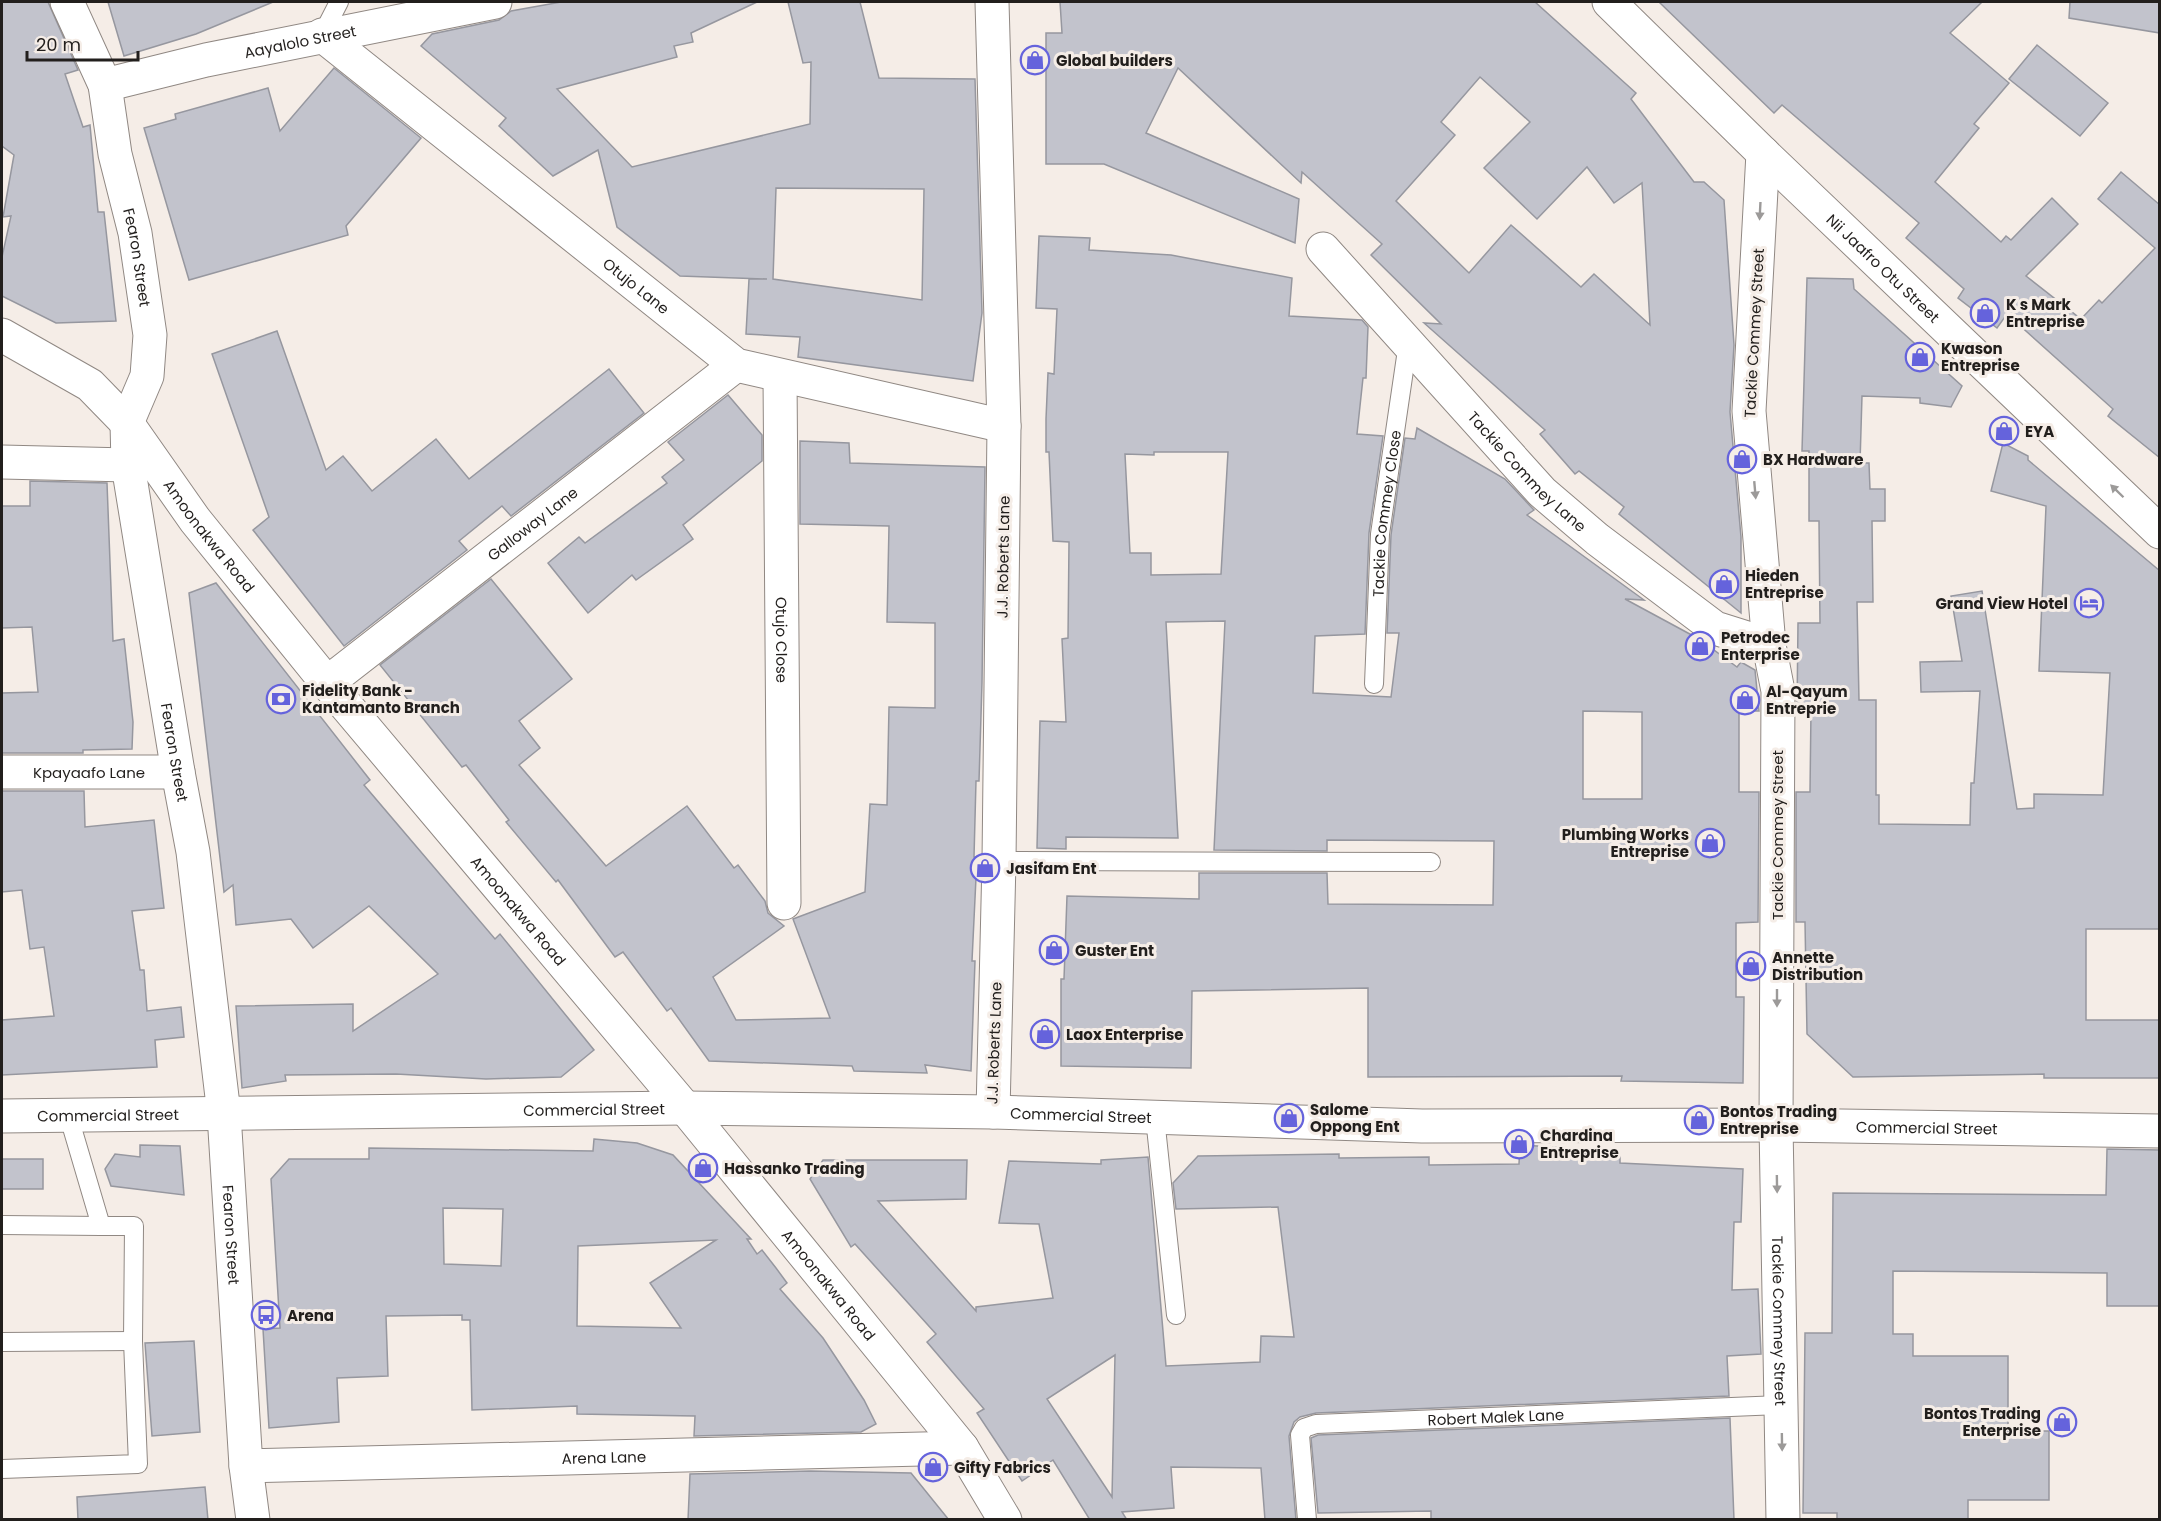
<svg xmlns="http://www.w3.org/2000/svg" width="2161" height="1521" viewBox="0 0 2161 1521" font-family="Poppins,sans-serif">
<rect width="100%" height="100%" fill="#f5ede7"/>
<g fill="#c2c3cc" stroke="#96979f" stroke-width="1.5" fill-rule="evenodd">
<path d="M2,2H48L78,70L65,74L83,127L90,125L98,212H104L116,321L56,323L2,296V257L11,216L3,217L14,155L2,146Z"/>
<path d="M108,2H273L196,34L124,56Z"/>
<path d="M561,2H757L691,33L693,42L674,46L677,57L557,89L632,167L810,124L811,62L803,63L788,2H860L879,78L975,79L982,313L973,381L798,357L800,337L746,334L749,279H767L680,276L617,227L598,150L553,176L499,126L506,118L421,46L432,34L499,20L511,11ZM776,188L924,189L922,300L773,279Z"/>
<path d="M1060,2H1535L1636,93L1631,99L1694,182H1704L1724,200L1734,345L1730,412L1741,537V613L1619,514L1624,507L1579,471L1575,474L1540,434L1545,430L1424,323L1441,324L1371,255L1382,244L1302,172L1301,183L1178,68L1146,133L1299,199L1295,243L1104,164H1046V33H1062ZM1480,77L1530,122L1484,168L1537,219L1587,167L1614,203L1642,183L1650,325L1594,274L1581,287L1511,225L1469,273L1396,201L1455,135L1441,122Z"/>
<path d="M1659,2H1982L1950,33L2009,83L1974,124L1979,128L1935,182L2001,242L2006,236L2011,240L2052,198L2078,224L2026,276L2081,319L2099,300L2102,303L2155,248L2098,199L2121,172L2160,205V458L2108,416L2113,409L2007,314L1997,328L1958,298L1964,289L1906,238L1919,223L1782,105L1774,113Z"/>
<path d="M2070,2H2160V33L2069,18Z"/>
<path d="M2037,45L2108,103L2080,136L2009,79Z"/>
<path d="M334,68L421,138L346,226L348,235L189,280L144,128L176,119L175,114L268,88L280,131Z"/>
<path d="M1039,236L1090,238L1089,250L1171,255L1292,278L1289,316L1362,320L1368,327L1366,378H1363L1357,434L1383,436L1369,533L1365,634L1315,636L1313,693L1391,697L1399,633H1387L1391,535L1405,438L1415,439L1417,428L1505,479L1534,510L1527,515L1644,600L1625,599L1699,639L1737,667L1741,662L1755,670L1759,711H1739V792H1759L1758,922L1736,923V997H1744L1743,1083L1621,1081L1622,1076L1368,1077V988L1192,991L1191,1068L1061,1066V979H1064L1067,896L1199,899V873H1327L1328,904L1493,905L1494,841L1327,840V851L1214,850L1225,621L1166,622L1178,838L1066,837V849L1037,848L1040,721L1066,722L1062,639L1068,638L1069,542L1053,541L1049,452H1046V419L1048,373L1054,374L1057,309L1036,308ZM1154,452H1228L1221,574L1151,575V553H1130L1125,454L1154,455ZM1583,711L1642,712V799H1583Z"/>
<path d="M1807,278L1853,279L1854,289L1962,386L1951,407L1920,403V398L1862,396L1860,463H1869L1870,489H1885V521H1872L1873,602H1857L1859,700H1876V795H1879V824L1970,825L1971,783H1974L1980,691L1921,692L1920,662L1962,661L1951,596L1982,591L2017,809L2034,808V794L2103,795L2110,673L2039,671L2046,506L1991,491L2003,443L2028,456V460L2160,571V929H2086V1020H2160V1078H2044V1074L1853,1077L1807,1034L1805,922H1796V792H1810L1811,710H1797L1798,623H1820L1819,521H1809V451H1802Z"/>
<path d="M277,331L326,470L343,456L372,491L436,439L469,479L609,369L644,413L511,516L502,506L459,541L467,550L344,646L253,530L269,517L212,354Z"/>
<path d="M728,395L762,435V461L683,525L693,539L636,580L632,575L588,613L548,563L579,537L585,543L667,483L662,477L684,460L668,442Z"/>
<path d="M800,441L849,443L850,463L985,467L982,683L979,781H976L974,857H977L972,961H975L971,1071L925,1065L927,1073L854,1071L852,1066L709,1061L671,1008L667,1011L623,952L615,957L558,880L556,882L506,822L509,820L466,765L462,767L380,665L491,579L572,679L519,721L540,748L519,765L606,866L687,806L734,868L738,865L765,901L768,913L784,926L713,977L736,1020L830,1018L793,919L865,892L870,804L887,805L889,707L935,708V623L887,622L889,526L800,524Z"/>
<path d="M30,481L107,483L113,641L124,639L133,722L132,749L83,750V753H2V693L38,692L32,627L2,628V506H30Z"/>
<path d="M216,583L370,780L364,785L495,939L500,934L594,1050L561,1077L486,1079L396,1074L285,1075L286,1081L242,1088L236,1006L353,1004V1031L438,974L369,906L313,948L291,919L236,925L233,885L224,892L189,593Z"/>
<path d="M2,791H84L85,827L154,820L164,908L132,911L140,970H144L147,1011L181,1007L184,1037L155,1040L157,1067L2,1075V1020L54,1016L44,947L30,949L22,890L2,892Z"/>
<path d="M594,1139L637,1143L673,1155L751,1239H747L757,1254L762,1250L776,1268L787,1283L780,1289L823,1338L864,1400L876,1424L861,1432L694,1436L695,1416L577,1414V1406L472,1410L470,1320H462V1315L386,1316L388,1376L337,1378L339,1422L269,1428L263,1329L280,1328L271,1179L289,1159H369V1148L593,1151ZM443,1208L503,1209L501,1266L444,1264ZM716,1240L650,1283L681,1328L577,1326L578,1246Z"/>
<path d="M140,1145L180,1146L184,1195L111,1186L105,1169L115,1154L140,1157Z"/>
<path d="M1520,1145L1574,1148V1154L1620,1155V1163L1743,1169L1741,1222H1734L1732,1290L1758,1289L1761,1354L1727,1356L1729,1396L1316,1413L1300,1417L1294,1422L1289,1436L1296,1520H1265L1261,1468L1171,1467L1174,1508L1122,1512L1127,1520H1090L1053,1460L1022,1481L977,1413L984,1409L927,1342L936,1334L855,1244L851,1247L810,1179L823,1160H967L966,1199L878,1201L976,1311V1307L1053,1298L1039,1224L999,1223L1009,1161L1101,1164V1160L1148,1157L1166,1366L1260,1362L1261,1336L1294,1337L1278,1207L1176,1209L1173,1183L1198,1156L1339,1154V1158L1429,1157V1165L1519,1164ZM1115,1355L1112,1497L1047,1399Z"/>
<path d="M2107,1149L2160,1150V1306H2107V1273L1893,1271V1334H1913V1356H2008V1431H2049V1500H1968V1520H1837V1513H1803L1805,1333H1832L1833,1193L2106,1195Z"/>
<rect x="2" y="1159" width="41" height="30"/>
<path d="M194,1341L200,1432L152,1436L145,1343Z"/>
<path d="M1730,1418L1734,1520H1431V1511L1318,1513L1311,1438L1318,1435Z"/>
<path d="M810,1471L911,1473L949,1520H688L690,1474Z"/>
<path d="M205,1487L208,1520H78L77,1497Z"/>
</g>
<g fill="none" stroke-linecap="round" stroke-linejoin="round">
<g stroke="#908883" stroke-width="20">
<g id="lane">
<path d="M322,35L339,2"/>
<path id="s1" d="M1374,684L1380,534L1408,343"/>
<path d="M999,861L1431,862"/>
<path d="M1155,1118L1176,1315"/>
<path d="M2,1225L101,1226"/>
<path d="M2,1342L133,1341"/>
<path d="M2,1469L138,1464L133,1341L134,1226H101L68,1114"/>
<path id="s2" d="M1307,1520L1300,1435L1304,1428L1316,1424L1782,1405"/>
</g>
</g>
<g stroke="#908883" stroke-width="35">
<g id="street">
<path id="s3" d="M67,2L105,85L115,154L135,233L150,335L147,376L127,423L128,465L178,772L193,852L224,1114L246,1466L253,1520"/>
<path d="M992,2L1004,426L999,861L993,1112"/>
<path id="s4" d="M1609,2L1763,153L2160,532"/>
<path id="s5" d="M322,35L736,365L1004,426"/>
<path id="s6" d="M105,85L206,60L495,2"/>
<path id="s7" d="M1763,153L1749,411L1769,645L1778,691L1776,1125L1783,1520"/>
<path id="s8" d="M1323,249L1542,492L1597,539L1715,628L1769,645"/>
<path id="s9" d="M780,376L784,903"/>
<path d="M2,462L128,465"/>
<path id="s10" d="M327,683L736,365"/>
<path id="s11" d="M2,772H178"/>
<path id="s12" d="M2,1116L685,1108"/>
<path id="s13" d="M246,1466L962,1448"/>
</g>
</g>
<g stroke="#908883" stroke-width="35">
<g id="secondary">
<path id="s14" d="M2,335L90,385L127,423L195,520L327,683L685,1108L962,1448L1005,1520"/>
<path id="s15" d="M685,1108L993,1112L1422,1126L1776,1125L2160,1131"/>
</g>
</g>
<use href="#lane" stroke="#fff" stroke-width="18"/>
<use href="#street" stroke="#fff" stroke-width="33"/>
<use href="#secondary" stroke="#fff" stroke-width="33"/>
</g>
<defs><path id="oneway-solid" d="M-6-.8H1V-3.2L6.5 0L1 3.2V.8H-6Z" transform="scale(1.5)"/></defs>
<g fill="#9c9a99">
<use href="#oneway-solid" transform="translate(1760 211) rotate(93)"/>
<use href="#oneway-solid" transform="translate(1755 490) rotate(85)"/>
<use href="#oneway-solid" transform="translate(2117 491) rotate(-136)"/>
<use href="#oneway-solid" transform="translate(1777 998) rotate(90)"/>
<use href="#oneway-solid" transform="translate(1777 1184) rotate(89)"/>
<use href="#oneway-solid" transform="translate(1782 1442) rotate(89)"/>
</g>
<defs>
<g id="shop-ring" transform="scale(1.5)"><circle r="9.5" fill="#f5ede7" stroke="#6563dc" stroke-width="1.5"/><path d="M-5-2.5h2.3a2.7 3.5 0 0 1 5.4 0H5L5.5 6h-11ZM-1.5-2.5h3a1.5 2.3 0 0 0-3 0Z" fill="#6563dc"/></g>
<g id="hotel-ring" transform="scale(1.5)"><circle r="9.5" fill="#f5ede7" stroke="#6563dc" stroke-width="1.5"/><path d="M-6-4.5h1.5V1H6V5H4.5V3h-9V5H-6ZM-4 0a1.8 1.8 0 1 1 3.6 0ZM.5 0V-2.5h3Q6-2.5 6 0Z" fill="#6563dc"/></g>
<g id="bank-ring" transform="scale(1.5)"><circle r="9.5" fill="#f5ede7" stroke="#6563dc" stroke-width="1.5"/><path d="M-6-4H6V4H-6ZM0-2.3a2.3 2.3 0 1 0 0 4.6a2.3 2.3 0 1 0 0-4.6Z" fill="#6563dc"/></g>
<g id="bus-ring" transform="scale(1.5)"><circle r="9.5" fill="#f5ede7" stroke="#6563dc" stroke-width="1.5"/><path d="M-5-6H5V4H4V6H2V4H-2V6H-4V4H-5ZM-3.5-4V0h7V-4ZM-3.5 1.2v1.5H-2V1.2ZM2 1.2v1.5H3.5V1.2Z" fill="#6563dc"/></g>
</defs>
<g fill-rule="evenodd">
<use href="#shop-ring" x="1035" y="60"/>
<use href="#shop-ring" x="1985" y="313"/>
<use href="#shop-ring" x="1920" y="357"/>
<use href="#shop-ring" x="2004" y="431"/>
<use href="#shop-ring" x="1742" y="459"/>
<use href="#shop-ring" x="1724" y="584"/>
<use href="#hotel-ring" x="2089" y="603"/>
<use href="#shop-ring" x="1700" y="646"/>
<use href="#bank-ring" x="281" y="699"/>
<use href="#shop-ring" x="1745" y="700"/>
<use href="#shop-ring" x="1710" y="843"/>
<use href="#shop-ring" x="985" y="868"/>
<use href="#shop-ring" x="1054" y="950"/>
<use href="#shop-ring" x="1751" y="966"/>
<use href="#shop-ring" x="1045" y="1034"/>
<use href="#shop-ring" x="1289" y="1118"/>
<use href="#shop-ring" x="1699" y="1120"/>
<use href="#shop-ring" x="1519" y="1144"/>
<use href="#shop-ring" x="703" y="1168"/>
<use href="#bus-ring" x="266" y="1315"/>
<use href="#shop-ring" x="2062" y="1422"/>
<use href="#shop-ring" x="933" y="1467"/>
</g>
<g text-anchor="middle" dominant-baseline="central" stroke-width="6" stroke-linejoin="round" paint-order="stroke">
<g font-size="15" fill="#221f1d" stroke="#f5ede7">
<text stroke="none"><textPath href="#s6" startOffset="200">Aayalolo Street</textPath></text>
<text stroke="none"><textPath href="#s3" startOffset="267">Fearon Street</textPath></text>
<text stroke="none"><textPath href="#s4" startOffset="382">Nii Jaafro Otu Street</textPath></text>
<text stroke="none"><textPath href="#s5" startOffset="402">Otujo Lane</textPath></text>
<text transform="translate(1754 333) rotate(-87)">Tackie Commey Street</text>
<text stroke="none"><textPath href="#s8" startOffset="302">Tackie Commey Lane</textPath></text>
<text stroke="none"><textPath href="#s1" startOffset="171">Tackie Commey Close</textPath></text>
<text stroke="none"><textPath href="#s10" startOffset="260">Galloway Lane</textPath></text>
<text stroke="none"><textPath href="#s14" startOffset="294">Amoonakwa Road</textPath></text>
<text transform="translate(1003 557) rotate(-89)">J.J. Roberts Lane</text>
<text stroke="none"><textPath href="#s9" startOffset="264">Otujo Close</textPath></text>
<text stroke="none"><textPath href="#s3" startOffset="771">Fearon Street</textPath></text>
<text stroke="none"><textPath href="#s11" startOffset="87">Kpayaafo Lane</textPath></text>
<text transform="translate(1777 835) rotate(-90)">Tackie Commey Street</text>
<text stroke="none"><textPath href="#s14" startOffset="780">Amoonakwa Road</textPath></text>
<text transform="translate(994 1043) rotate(-88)">J.J. Roberts Lane</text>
<text stroke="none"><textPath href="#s12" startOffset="592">Commercial Street</textPath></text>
<text stroke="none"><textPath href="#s12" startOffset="106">Commercial Street</textPath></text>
<text stroke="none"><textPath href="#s15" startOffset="396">Commercial Street</textPath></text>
<text stroke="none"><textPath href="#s15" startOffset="1242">Commercial Street</textPath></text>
<text stroke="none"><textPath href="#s3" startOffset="1257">Fearon Street</textPath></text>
<text stroke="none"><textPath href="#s14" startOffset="1266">Amoonakwa Road</textPath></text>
<text stroke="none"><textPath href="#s7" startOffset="1170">Tackie Commey Street</textPath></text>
<text stroke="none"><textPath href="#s2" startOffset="286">Robert Malek Lane</textPath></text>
<text stroke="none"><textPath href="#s13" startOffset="358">Arena Lane</textPath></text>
</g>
<g font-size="15" font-weight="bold" fill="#221f1d" stroke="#f5ede7" text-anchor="start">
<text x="1056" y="60">Global builders</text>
<text x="2006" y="304">K s Mark<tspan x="2006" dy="17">Entreprise</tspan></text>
<text x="1941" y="348">Kwason<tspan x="1941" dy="17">Entreprise</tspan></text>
<text x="2025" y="431">EYA</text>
<text x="1763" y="459">BX Hardware</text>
<text x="1745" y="575">Hieden<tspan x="1745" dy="17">Entreprise</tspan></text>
<text x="2068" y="603" text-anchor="end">Grand View Hotel</text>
<text x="1721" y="637">Petrodec<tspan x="1721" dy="17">Enterprise</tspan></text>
<text x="302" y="690">Fidelity Bank -<tspan x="302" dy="17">Kantamanto Branch</tspan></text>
<text x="1766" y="691">Al-Qayum<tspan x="1766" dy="17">Entreprie</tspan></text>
<text x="1689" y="834" text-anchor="end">Plumbing Works<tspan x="1689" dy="17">Entreprise</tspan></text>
<text x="1006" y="868">Jasifam Ent</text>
<text x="1075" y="950">Guster Ent</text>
<text x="1772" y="957">Annette<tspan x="1772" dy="17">Distribution</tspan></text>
<text x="1066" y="1034">Laox Enterprise</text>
<text x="1310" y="1109">Salome<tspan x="1310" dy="17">Oppong Ent</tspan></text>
<text x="1720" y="1111">Bontos Trading<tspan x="1720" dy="17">Entreprise</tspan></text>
<text x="1540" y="1135">Chardina<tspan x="1540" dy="17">Entreprise</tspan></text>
<text x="724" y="1168">Hassanko Trading</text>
<text x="287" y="1315">Arena</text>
<text x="2041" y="1413" text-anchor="end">Bontos Trading<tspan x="2041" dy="17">Enterprise</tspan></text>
<text x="954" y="1467">Gifty Fabrics</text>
</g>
</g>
<rect width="2161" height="1521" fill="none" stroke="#221f1d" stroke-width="6"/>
<path d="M27 51v9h111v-9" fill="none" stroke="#221f1d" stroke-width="3"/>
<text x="36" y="51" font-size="18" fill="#221f1d" stroke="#f5ede7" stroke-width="4.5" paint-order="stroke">20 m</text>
</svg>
